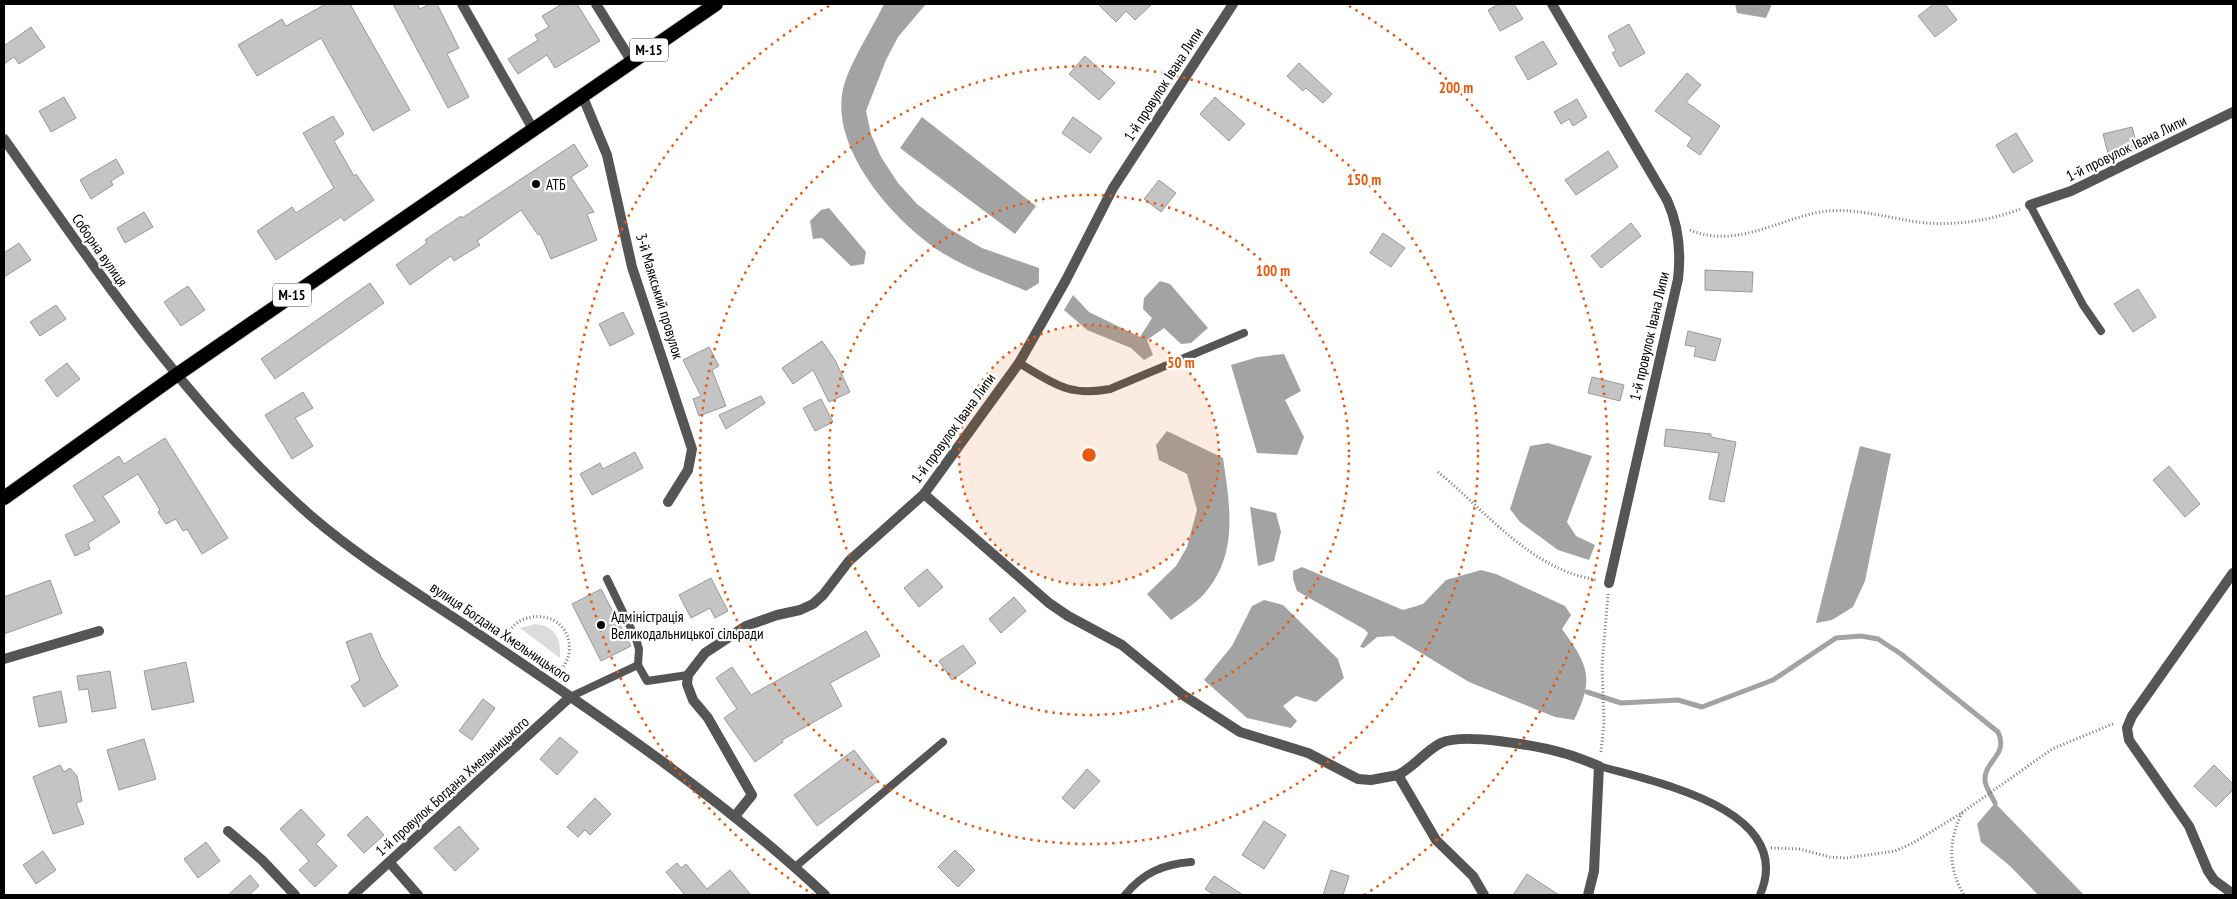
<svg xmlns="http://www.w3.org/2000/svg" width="2237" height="899" viewBox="0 0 2237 899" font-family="'PT Sans Narrow',sans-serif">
<rect width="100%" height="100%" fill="#fff"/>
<path fill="#dcdcdc" d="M535,624C556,626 561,639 560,658L520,628Z"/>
<g fill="#a3a3a3">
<path d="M884,4H926L898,37L886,60L866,111L871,134L881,157L898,183L917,204L948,228L982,248L1039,268V283L1026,291C1000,279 970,270 946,255C896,225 824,145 845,82C853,58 873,27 884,4Z"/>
<path d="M1735,4H1772L1766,18L1737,13Z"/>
<path d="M922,117L1036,206L1015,234L900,148Z"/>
<path d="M829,208L866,252L864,264L851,266L822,238L813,239L810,221L821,210Z"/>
<path d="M1160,281L1170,284L1208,328L1191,343L1181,344L1164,328L1147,340L1153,355L1144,360L1131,348L1087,330L1064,310L1073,295L1089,312L1140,337L1152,318L1143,309L1144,298Z"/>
<path d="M1284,354L1301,391L1285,400L1304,437L1297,455L1257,453L1231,365L1258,357Z"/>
<path d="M1167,431L1223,458C1230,505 1239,555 1204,594C1195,604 1182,612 1171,620L1147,594L1176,566L1187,547L1197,510L1187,474L1159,460L1156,445Z"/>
<path d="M1548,443L1592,456L1567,522L1576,536L1595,545L1589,560L1558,550L1520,522L1510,509L1530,446Z"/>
<path d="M1860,446L1891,454L1865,581L1853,607L1832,620L1816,623Z"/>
<path d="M1250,507L1276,513L1281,532L1274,561L1258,566Z"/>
<path d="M1302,567L1403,610L1423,604L1446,580L1481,570L1496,574L1565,606L1571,615L1562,629C1588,665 1595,678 1574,720L1555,717L1469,682L1393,636L1377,637L1364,648L1360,647L1368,633L1364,629L1297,591L1293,579V571Z"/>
<path d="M1264,600L1283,605L1338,659L1344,678L1316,702L1296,696L1283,706L1297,721L1291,728L1247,718L1204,680L1232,646L1252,606Z"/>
<path d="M1995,803L2084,895H2038L2010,866L1981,842L1977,824Z"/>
</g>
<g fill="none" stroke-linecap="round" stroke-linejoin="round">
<path stroke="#a3a3a3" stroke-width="5" d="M1587,692L1621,703L1678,700L1702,707L1773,680L1836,638L1861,636L1878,639L1901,654L1998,732C2009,755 1984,761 1985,780C1985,787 1992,796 1995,803"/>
</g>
<g fill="#c4c4c4" stroke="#999">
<path d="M326,4H350L410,110L373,131L321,38L257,76L238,45L282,19L286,26Z"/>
<path d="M393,4H417L420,9L430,4H437L459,48L447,54L469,97L448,108Z"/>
<path d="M562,4H577L600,41L555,68L547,55L518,74L508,59L538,40L535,35L549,27L542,16Z"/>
<path d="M1098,4H1152L1135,20L1126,11L1116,22Z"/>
<path d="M1499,4H1514L1523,19L1500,31L1488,10Z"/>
<path d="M1934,4H1945L1957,20L1935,37L1918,16Z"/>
<path d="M1629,24L1645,53L1620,67L1612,53L1616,51L1608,36Z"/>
<path d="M31,27L45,47L19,64L14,57L4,64V46Z"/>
<path d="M1543,41L1557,64L1528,80L1515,57Z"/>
<path d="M1085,56L1115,83L1099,100L1069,74Z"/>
<path d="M1299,63L1332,94L1323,103L1306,88L1303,91L1287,76Z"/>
<path d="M1687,73L1701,85L1686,102L1720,126L1700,155L1687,146L1692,138L1655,111Z"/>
<path d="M64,97L76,118L51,132L39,111Z"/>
<path d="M1215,97L1245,124L1229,141L1200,114Z"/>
<path d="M1577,99L1587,117L1573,126L1569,119L1561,124L1554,112Z"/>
<path d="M333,116L344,134L334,141L354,176L356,174L374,200L344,221L341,217L276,260L257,231L292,207L296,213L334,188L303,133Z"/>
<path d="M1073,117L1102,138L1090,153L1062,133Z"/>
<path d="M2132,127L2138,150L2109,157L2103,134Z"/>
<path d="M2016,133L2033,161L2013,173L1996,145Z"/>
<path d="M574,144L588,166L571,177L594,212L587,214L597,240L551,259L540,234L538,235L521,210L477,241L480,245L454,261L451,256L410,285L396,265L427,243L425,240L461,216L462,218Z"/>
<path d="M1608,151L1618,167L1576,195L1565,180Z"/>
<path d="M116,159L124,173L111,181L113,185L91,199L80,180Z"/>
<path d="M1159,180L1176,193L1161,212L1144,199Z"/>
<path d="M144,212L153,227L125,243L117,228Z"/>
<path d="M1631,223L1641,236L1601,268L1591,256Z"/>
<path d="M1383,233L1405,248L1391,267L1370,253Z"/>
<path d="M19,243L31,260L4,277V253Z"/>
<path d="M1705,270L1753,272L1752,292L1705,290Z"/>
<path d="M370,283L384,303L275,379L261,359Z"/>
<path d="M188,286L205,310L181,326L164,302Z"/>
<path d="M2138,289L2156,317L2133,332L2114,304Z"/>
<path d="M56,305L66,319L40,336L30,322Z"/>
<path d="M623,312L634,334L610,346L599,324Z"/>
<path d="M1688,331L1721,339L1715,361L1694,356L1696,347L1685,345Z"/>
<path d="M822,341L835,360L850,392L829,402L813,370L793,384L782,368Z"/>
<path d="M709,347L719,366L712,370L726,406L699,416L693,399L701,396L683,360Z"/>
<path d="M67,363L80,379L57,397L45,380Z"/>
<path d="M1592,377L1624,385L1620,401L1588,393Z"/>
<path d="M303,392L313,408L295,418L313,446L292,459L265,415Z"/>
<path d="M761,396L765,403L726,429L719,415Z"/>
<path d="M821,399L833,422L815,431L803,408Z"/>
<path d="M1666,429L1711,434V437L1736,442L1724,502L1709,499L1719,453L1664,446Z"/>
<path d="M165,438L228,538L202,554L187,529L183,531L176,519L166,524L158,512L160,510L138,474L103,496L120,522L88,543L90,549L75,556L65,535L95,521L73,486L119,456L124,464Z"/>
<path d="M635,452L643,468L592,495L580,474L600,463L603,469Z"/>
<path d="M2169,466L2200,504L2185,517L2153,480Z"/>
<path d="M927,569L943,587L919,607L904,588Z"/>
<path d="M711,578L728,611L715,618L710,608L691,618L679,595Z"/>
<path d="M50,580L62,613L4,634V597Z"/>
<path d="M601,589L631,646L601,661L572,604Z"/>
<path d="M1014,597L1026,611L1001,633L989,619Z"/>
<path d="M866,631L880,656L830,683L842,706L782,740L783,742L755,762L724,718L737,709L716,678L732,667L751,695Z"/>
<path d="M371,633L381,657L398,686L364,707L351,686L360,680L346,642Z"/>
<path d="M963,645L976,663L952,680L939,661Z"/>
<path d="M186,662L194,702L152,710L144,671Z"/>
<path d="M110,671L116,708L92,712L88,689L79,690L77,676Z"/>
<path d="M61,691L67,722L39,727L33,697Z"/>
<path d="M483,699L495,708L472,740L459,731Z"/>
<path d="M560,737L578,752L557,775L540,759Z"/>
<path d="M144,739L156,779L119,790L107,750Z"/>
<path d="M854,750L878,781L817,826L794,795Z"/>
<path d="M60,765L64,772L70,768L77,776L82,801L76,803L84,824L53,834L33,777Z"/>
<path d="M2214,765L2233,784V790L2216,807L2194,786Z"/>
<path d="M1087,769L1100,781L1074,809L1062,798Z"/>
<path d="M595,798L611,814L590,835L585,830L578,837L567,827Z"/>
<path d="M301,809L325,835L316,844L337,866L315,887L299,870L309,861L280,829Z"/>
<path d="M367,816L384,835L364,853L347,835Z"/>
<path d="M1264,821L1286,835L1264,869L1242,855Z"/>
<path d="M459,826L479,849L455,871L434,848Z"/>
<path d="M206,842L220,861L198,878L184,859Z"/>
<path d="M955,850L975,870L958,887L938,867Z"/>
<path d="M43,851L56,870L36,884L23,865Z"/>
<path d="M677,863L681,868L686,864L707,889L730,870L751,895H685L666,872Z"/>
<path d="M1331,870L1349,876L1343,895H1323Z"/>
<path d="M1527,874L1559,895H1513Z"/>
<path d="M250,875L259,886L249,895H228Z"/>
<path d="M1214,876L1243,895H1214L1205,889Z"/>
</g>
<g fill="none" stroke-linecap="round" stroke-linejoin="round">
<g stroke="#dbdbdb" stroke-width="16">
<path id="trunk" d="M4,498L175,376L716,4"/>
</g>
<g stroke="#777" stroke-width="3" stroke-dasharray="1 2.5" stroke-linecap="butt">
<path d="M1690,230C1734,249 1777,220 1820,212C1849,207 1882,216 1911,221C1945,227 1988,222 2020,209"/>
<path d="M1438,472C1480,506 1517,553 1570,573C1578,576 1588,578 1596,580"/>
<path d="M505,636C510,630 515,623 522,620C546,609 573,625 569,653C568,661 563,667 558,674"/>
<path d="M1601,752L1604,722L1602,666L1608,594"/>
<path d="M1962,813C1948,841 1948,868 1964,895"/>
<path d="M1771,848L1799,849L1830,857L1846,858L1895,851L1913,843L1963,812L2052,749L2115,723"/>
</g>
<g stroke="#555" stroke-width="8">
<path d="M2030,205L2083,305L2101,331"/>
<path d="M1019,363C1053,383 1068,397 1110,389L1244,333"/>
<path d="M607,579L636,639L639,649L638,665"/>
<path d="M570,697L638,665L647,681L688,675"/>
<path d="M1599,766C1654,782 1797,809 1760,895"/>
<path d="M795,867L943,742"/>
<path d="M1125,895C1143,873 1163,864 1191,862"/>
</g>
<g stroke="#555" stroke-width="10">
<path d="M462,4L533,129"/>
<path d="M596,4L632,62"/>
<path d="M1552,4L1667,200C1678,224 1681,253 1678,279L1609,583"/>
<path d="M582,95L607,155L632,267L692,449L688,470L668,502"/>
<path d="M4,139C98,272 188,407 311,516C368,565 434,603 496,646C610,723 725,801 825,895"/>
<path d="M2030,205L2071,191L2233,112"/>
<path d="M924,494L1049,603L1068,616L1122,645L1183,695L1240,732L1308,753L1358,779L1371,780L1398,775L1436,840L1473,876L1484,895"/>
<path d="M4,659L99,631"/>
<path d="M1398,775C1414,767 1425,751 1441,743C1463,732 1538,746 1563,753C1575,756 1587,761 1599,766L1594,871L1588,895"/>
<path d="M735,816L752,795L708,718L693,700L687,684L688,675L705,653L746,626L777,615L800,610L813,604L823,595L849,561L924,494L1019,363L1066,280L1113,188L1233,4"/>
<path d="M228,831L262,860L295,895"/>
<path d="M390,863L418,895"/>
<path d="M2229,891L2214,880L2208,871L2189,826L2129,740L2127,728L2132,716L2233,573"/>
<path d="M353,895L570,697"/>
</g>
<use href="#trunk" stroke="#000" stroke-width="14"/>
</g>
<circle cx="1089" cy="455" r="130" fill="#e8590c" fill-opacity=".12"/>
<g fill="none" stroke="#e8590c" stroke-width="2.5" stroke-dasharray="2.5 5">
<circle cx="1089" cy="455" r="130"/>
<circle cx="1089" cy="455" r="260"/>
<circle cx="1089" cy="455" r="389"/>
<path d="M814 895A519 519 0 0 1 829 6M1349 6A519 519 0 0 1 1364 895"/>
</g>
<g fill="#000" stroke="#fff" stroke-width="2">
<circle cx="536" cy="184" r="5"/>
<circle cx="601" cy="625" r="5"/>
</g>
<g text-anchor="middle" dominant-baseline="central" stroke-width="4.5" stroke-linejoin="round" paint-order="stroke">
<g fill="#fff" stroke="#4c4c4c" stroke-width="1">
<rect x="630" y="38.5" width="38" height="23" rx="4"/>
<rect x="273" y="283.5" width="38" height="23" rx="4"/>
</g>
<g font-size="14" font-weight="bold" fill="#000">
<text x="649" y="50">М-15</text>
<text x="292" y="295">М-15</text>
</g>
<g font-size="15" fill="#000" stroke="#fff">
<text transform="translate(1163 84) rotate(-57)">1-й провулок Івана Липи</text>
<text transform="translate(2126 148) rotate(-26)">1-й провулок Івана Липи</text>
<text transform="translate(100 250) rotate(55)">Соборна вулиця</text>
<text transform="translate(660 296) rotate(73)">3-й Маякський провулок</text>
<text transform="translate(1649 336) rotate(-77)">1-й провулок Івана Липи</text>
<text transform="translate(953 428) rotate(-54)">1-й провулок Івана Липи</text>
<text transform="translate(501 632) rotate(34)">вулиця Богдана Хмельницького</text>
<text transform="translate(452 786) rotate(-42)">1-й провулок Богдана Хмельницького</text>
</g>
<g font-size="15" fill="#000" stroke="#fff" text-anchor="start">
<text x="546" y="184">АТБ</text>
<text x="611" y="616">Адміністрація<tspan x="611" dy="17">Великодальницької сільради</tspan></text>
</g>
</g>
<circle cx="1089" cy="455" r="8" fill="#e8590c" stroke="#fff" stroke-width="2.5"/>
<g font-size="15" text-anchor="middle" font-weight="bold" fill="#e8590c" stroke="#fff" stroke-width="4.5" stroke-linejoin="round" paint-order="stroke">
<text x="1456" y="93">200 m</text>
<text x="1364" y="185">150 m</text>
<text x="1273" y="276">100 m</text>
<text x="1181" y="368">50 m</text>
</g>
<rect width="2237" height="899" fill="none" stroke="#000000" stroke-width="10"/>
</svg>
